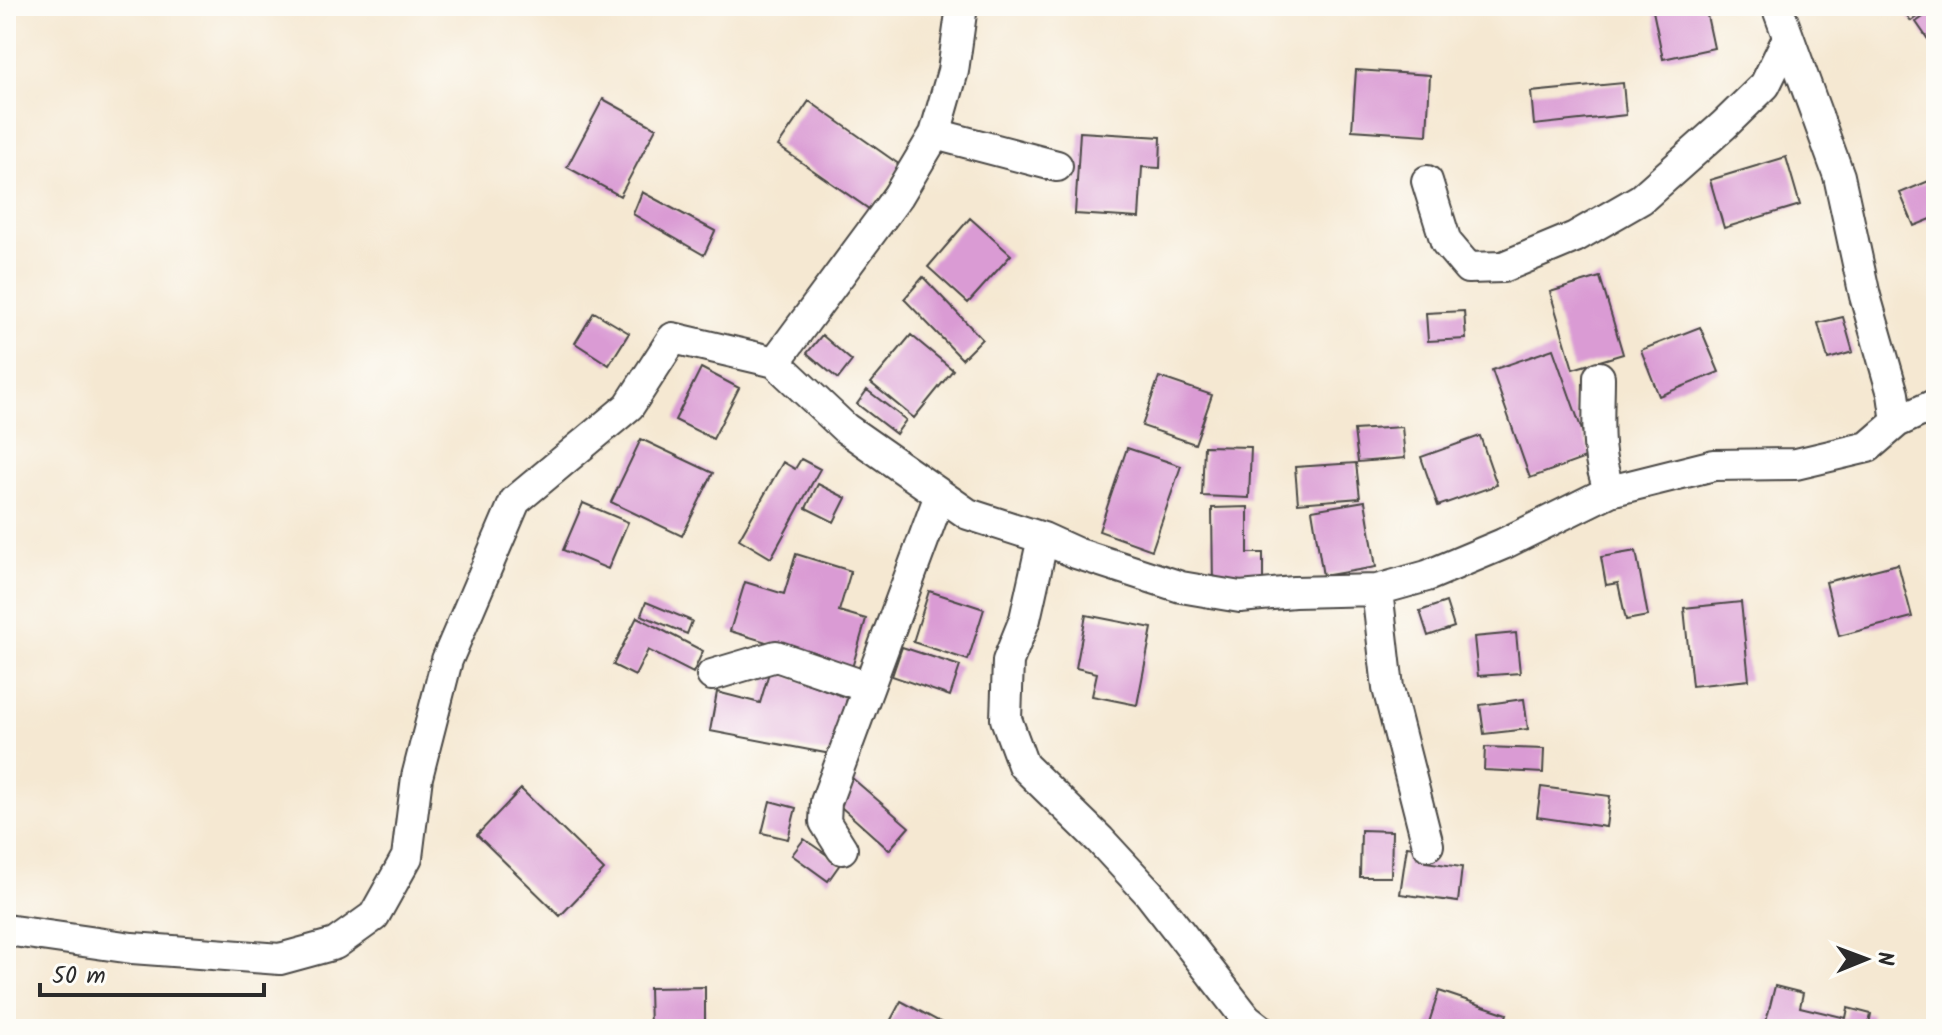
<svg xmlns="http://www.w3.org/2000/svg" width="1942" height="1035" viewBox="0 0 1942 1035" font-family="Kalam,sans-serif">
  <rect width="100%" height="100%" fill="#fdfcf7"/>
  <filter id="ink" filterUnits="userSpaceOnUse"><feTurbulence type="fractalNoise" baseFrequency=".0125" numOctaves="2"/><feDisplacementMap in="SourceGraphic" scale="16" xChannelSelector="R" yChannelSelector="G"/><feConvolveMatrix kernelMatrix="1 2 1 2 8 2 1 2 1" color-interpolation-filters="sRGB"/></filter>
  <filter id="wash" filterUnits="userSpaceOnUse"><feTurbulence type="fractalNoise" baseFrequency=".006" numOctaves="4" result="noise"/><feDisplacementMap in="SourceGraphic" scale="32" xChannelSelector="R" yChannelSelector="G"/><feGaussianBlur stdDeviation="1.8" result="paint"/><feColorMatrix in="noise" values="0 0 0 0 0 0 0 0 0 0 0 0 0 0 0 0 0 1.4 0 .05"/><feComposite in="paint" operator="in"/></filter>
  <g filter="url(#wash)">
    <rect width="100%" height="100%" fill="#f5e8d2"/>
    <g id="blocks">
      <path fill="#da9bd4" d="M1652 6H1705L1714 48 1663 59Z
        M1900 6H1931L1911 21Z
        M1936 8V51L1916 22Z
        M1356 70 1430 75 1427 135 1352 130Z
        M1623 83 1626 115 1534 125 1531 92Z
        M603 99 656 128 620 196 567 167Z
        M809 101 900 165 869 209 778 146Z
        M1080 132 1161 137 1160 168 1142 167 1139 218 1075 214Z
        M1786 157 1800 205 1724 228 1710 180Z
        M1936 178V217L1914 226 1900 193Z
        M642 192 715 231 704 255 633 214Z
        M970 218 1011 255 968 303 928 267Z
        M923 277 982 339 962 359 904 299Z
        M1600 277 1623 354 1573 369 1550 292Z
        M1464 311 1466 339 1428 341 1426 313Z
        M594 312 629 333 609 365 575 343Z
        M1843 317 1853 352 1828 359 1818 323Z
        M1700 327 1719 372 1659 396 1641 350Z
        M822 335 852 361 838 379 807 353Z
        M911 335 953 370 914 418 871 383Z
        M1553 349 1591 456 1530 478 1492 370Z
        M701 368 739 388 713 439 675 420Z
        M1159 377 1212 395 1195 444 1142 426Z
        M867 390 906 420 896 434 857 404Z
        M1402 427 1405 458 1358 462 1354 430Z
        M1480 436 1497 485 1438 506 1421 457Z
        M641 439 713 473 682 536 611 502Z
        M1204 446 1251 447 1249 498 1202 496Z
        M1127 448 1181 466 1152 550 1099 531Z
        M801 459 820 469 771 558 739 539 783 462 795 469Z
        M1356 463 1360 498 1298 503 1295 467Z
        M818 484 846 498 834 522 806 508Z
        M1365 501 1376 567 1323 576 1312 510Z
        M583 503 628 522 608 569 563 550Z
        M1248 507V553H1263V587L1213 588 1212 508Z
        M1636 551 1648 616 1626 620 1618 583 1606 585 1601 557Z
        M796 554 851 571 839 611 866 619 852 668 730 631 745 582 784 594Z
        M1898 564 1912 617 1839 636 1826 582Z
        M929 591 984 609 968 660 913 642Z
        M646 602 692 621 687 634 641 615Z
        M1446 602 1454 627 1428 636 1420 611Z
        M1741 602 1749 680 1692 686 1684 608Z
        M1086 615 1152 628 1137 705 1092 696 1097 673 1076 668Z
        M637 617 703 651 693 673 648 650 635 676 613 665Z
        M1516 633 1520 673 1478 676 1474 637Z
        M902 647 960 666 950 696 892 676Z
        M770 669 847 698 836 755 710 731 717 692 760 703Z
        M1524 699 1528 729 1484 734 1480 705Z
        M1485 747 1544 749 1543 773 1484 770Z
        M851 777 909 827 889 850 832 799Z
        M1541 787 1610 796 1606 827 1537 817Z
        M521 789 604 870 560 916 477 835Z
        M770 801 796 808 788 839 762 833Z
        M1361 830 1392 831 1391 877H1360Z
        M804 839 840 864 828 881 792 855Z
        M1407 846 1427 849 1425 862 1462 867 1458 902 1400 894Z
        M1775 986 1803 993 1800 1007 1846 1018 1848 1008 1871 1014 1868 1029H1778L1765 1026Z
        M705 987V1029H650L649 988Z
        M1439 991 1507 1014 1502 1029H1427Z
        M901 1001 953 1029H886Z"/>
    </g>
  </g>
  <g filter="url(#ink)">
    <use href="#blocks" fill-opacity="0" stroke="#494744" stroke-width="2"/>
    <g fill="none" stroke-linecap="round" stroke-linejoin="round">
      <g stroke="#494744" stroke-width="34">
        <path id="minor" d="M1777 6 1839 176 1865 296 1893 394 1897 422
          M935 134 1057 166
          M1427 181 1446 242 1468 268 1503 267 1575 237 1641 199 1724 125 1765 85 1788 38
          M775 362 898 196 935 134 953 71 962 6
          M1599 377C1599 416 1594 454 1610 491
          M1043 538 1025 619 1008 661 1006 719 1023 765 1100 840 1149 893 1246 1018 1260 1029
          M1377 590 1388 688 1428 845
          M712 675 776 656 867 687
          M842 849 825 822 826 802 940 495
          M6 930 132 948 280 959 335 944 374 916 407 857 417 777 447 660 515 501 629 406 673 338 775 362 845 428 968 514 1043 538 1076 553 1181 587 1240 597 1294 592 1377 590 1427 576 1503 544 1610 491 1714 465 1796 464 1868 447 1897 422 1936 404"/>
      </g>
      <use href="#minor" stroke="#fff" stroke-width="30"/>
    </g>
  </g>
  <rect width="1942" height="1035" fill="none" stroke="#fdfcf7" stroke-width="32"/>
  <g transform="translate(1866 959) rotate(89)" stroke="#fdfcf7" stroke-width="6" paint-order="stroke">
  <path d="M0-6L14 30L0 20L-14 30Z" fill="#2b2b2b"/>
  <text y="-12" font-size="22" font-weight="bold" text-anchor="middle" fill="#2b2b2b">N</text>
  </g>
  <path d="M40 983v12h224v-12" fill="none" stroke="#2b2b2b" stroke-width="4"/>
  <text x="52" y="983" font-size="24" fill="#2b2b2b" stroke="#fdfcf7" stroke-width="6" paint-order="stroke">50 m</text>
</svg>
